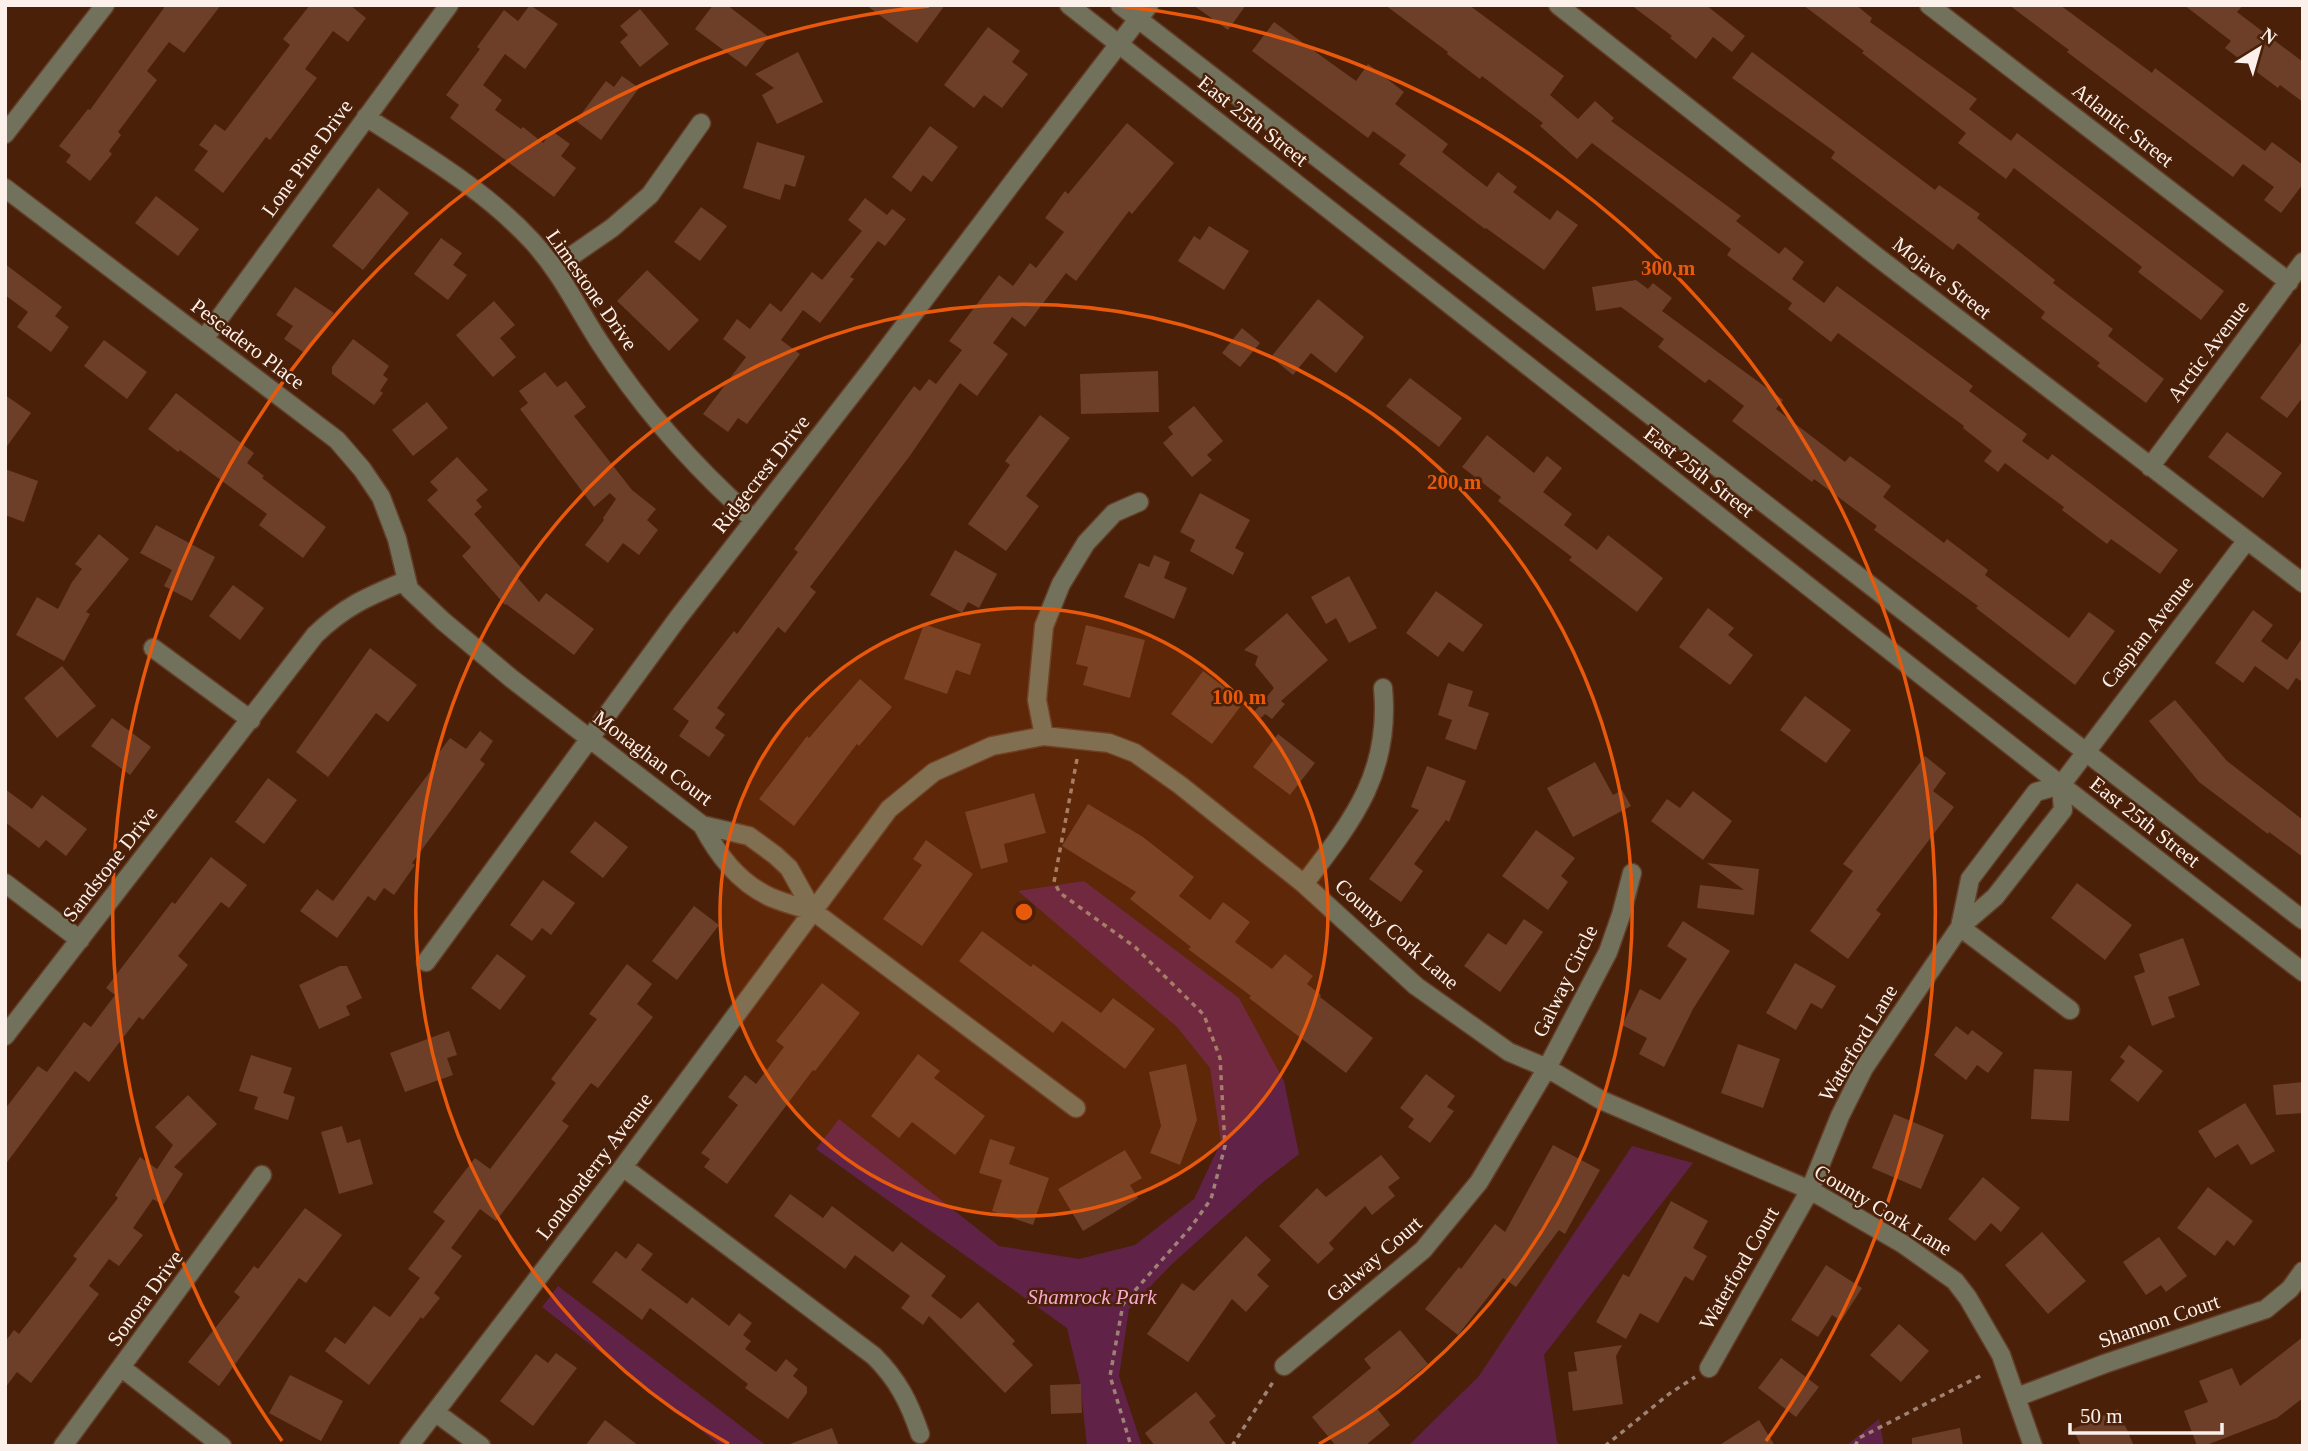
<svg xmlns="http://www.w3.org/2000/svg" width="2308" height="1451" viewBox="0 0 2308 1451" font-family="Georgia,serif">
  <rect width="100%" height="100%" fill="#4a2008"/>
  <path fill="#602347" d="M1084 881 1239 998 1284 1081 1299 1154 1262 1183 1171 1265 1129 1309 1119 1376 1142 1446H1087L1080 1382 1067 1328 816 1149 839 1119 999 1246 1079 1259 1135 1245 1194 1199 1221 1142 1210 1068 1177 1027 1018 891Z
    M1632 1146 1693 1163 1544 1355 1557 1442 1561 1446H1408L1479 1376Z
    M558 1286 767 1446H721L542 1307Z
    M1879 1419 1884 1446H1846Z"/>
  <path fill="#6d3f28" d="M166 5H221L184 53 169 42 147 71 157 80 118 132 121 135 109 151 112 154 90 181 66 162 71 155 59 146 88 109 90 110Z
    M310 5H350L366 18 348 42 333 31 305 69 317 78 270 140 266 137 223 193 194 170 208 151 199 145 215 124 225 131 290 45 283 39Z
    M530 5 558 24 525 69 505 54 483 85 502 100 495 110 521 129 523 127 543 143 552 131 570 144 561 156 576 168 554 197 450 118 459 105 446 95 480 49 477 47 504 10 518 21Z
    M713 5H727L769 37 746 67 695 29Z
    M866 5H945L917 43Z
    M1193 5H1246L1228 30Z
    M1385 5H1469L1564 76 1550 95 1578 119 1595 101 1614 118 1611 121 1741 216 1736 221 1779 254 1785 247 1804 262 1792 279 1824 303 1837 286 1973 386 1969 391 2027 434 2022 441 2048 460 2052 454 2178 550 2160 574 2111 539 2107 544 2062 510 2064 507 2005 463 1998 472 1984 461 1992 451 1963 428 1964 426 1838 333 1831 342 1788 309 1792 303 1727 255 1731 249 1670 202 1592 143 1577 159 1540 126 1543 123 1482 76 1480 79 1447 54 1448 52Z
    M1631 5H1706L1745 36 1732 52 1713 37 1696 59 1670 38 1672 36Z
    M1803 5H1856L1872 18 1870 22 1977 99 1969 109 2011 141 2017 133 2224 291 2201 320 2138 272 2142 267 2014 168 2006 179 1958 143 1966 133 1862 53 1864 51Z
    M2009 5H2060L2152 73 2155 68 2265 151 2272 142 2303 165V184L2281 213 2264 200 2274 187 2243 164 2233 177 2067 52 2069 50Z
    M2184 5H2243L2237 12 2303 62V102L2280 85 2278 88 2225 48 2231 41Z
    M640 9 669 44 640 67 620 42 628 35 620 26Z
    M1274 22 1356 81 1368 64 1404 92 1395 104 1448 144 1442 152 1487 187 1498 172 1517 187 1513 192 1550 220 1557 210 1578 225 1544 270 1486 228 1485 229 1399 164 1406 155 1373 131 1368 138 1252 51Z
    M988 27 1020 51 1012 62 1028 74 1002 108 984 95 974 108 944 85Z
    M798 52 823 102 777 124 762 95 774 88 755 74Z
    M1752 52 1935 190 1939 185 1980 214 1977 218 2055 280 2053 283 2113 329 2108 336 2164 379 2146 403 2097 366 2100 363 2041 318 2045 312 1958 243 1953 250 1831 158 1835 152 1732 78Z
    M622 76 639 88 601 140 576 121 606 81 614 87Z
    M1127 123 1174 163 1132 214 1129 211 1076 281 1066 273 1025 327 1012 317 993 343 1008 354 977 396 960 383 909 457 810 587 816 592 785 633 778 627 717 708 725 714 715 728 725 735 709 757 679 736 689 721 673 709 734 631 737 634 798 552 794 549 914 386 920 391 929 379 936 384 962 350 949 341 999 275 1013 286 1030 263 1036 268 1064 232 1045 218 1065 191 1068 194Z
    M930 126 958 147 932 182 923 175 911 192 892 177Z
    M757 142 805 156 795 187 785 184 780 200 743 188Z
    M378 188 409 213 363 270 332 246Z
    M156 196 199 229 178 256 135 223Z
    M865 198 887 215 892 209 906 219 885 246 878 241 850 277 854 279 820 323 803 310 781 340 800 354 747 424 738 418 728 432 703 414 746 357 723 339 737 319 750 329 770 303 781 312 812 272 822 280 862 231 848 220Z
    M701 207 727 226 700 261 674 242Z
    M1209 226 1249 251 1224 290 1178 261 1194 236 1200 240Z
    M441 238 462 253 453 265 467 275 448 300 414 274Z
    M5 264 62 307 55 316 69 327 51 352 17 327 28 312 5 295Z
    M647 270 699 320 669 351 617 301Z
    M1636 280 1648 289 1653 283 1672 298 1662 311 1783 400 1776 409 1845 462 1850 456 1891 486 1883 497 1944 543 1947 539 1988 570 1985 575 2069 638 2089 612 2115 631 2075 685 1976 608 1978 606 1874 530 1877 526 1814 479 1812 482 1732 421 1744 406 1709 379 1705 383 1658 347 1664 339 1621 307 1596 311 1592 287Z
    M295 287 334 313 306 354 284 339 293 326 276 315Z
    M1318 299 1364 337 1336 373 1311 353 1293 375 1271 357Z
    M494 301 515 325 500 338 516 357 493 377 456 335Z
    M1242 328 1260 343 1240 367 1222 353Z
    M353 339 389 366 383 375 388 379 380 391 383 393 374 405 332 374V367Z
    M104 340 147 372 127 399 84 366Z
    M2303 340V397L2287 418 2260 398Z
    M1158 371 1159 412 1081 414 1080 374Z
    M545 372 557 387 566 381 586 407 574 416 632 490 656 509 647 520 658 530 639 555 623 543 608 563 585 545 604 520 603 518 616 499 610 493 594 507 520 409 528 403 519 391Z
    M1410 378 1462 418 1439 447 1386 406Z
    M176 393 254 453 247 463 264 476 262 478 326 527 303 558 259 525 267 514 180 450 178 452 148 429Z
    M5 395 31 413 5 449Z
    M427 402 448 428 413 456 392 430Z
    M1194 406 1223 441 1207 455 1212 460 1192 477 1163 443 1173 434 1168 427Z
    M1040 415 1070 438 1026 496 1039 506 1006 551 968 524 1010 465 1005 461Z
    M2227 432 2282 473 2263 498 2208 457Z
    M1487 435 1534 473 1547 456 1562 468 1543 492 1572 514 1564 525 1597 550 1608 535 1663 578 1637 612 1569 560 1572 557 1498 501 1501 497 1462 467Z
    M457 457 488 490 476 500 482 507 474 514 523 570 516 576 539 602 546 593 594 629 574 655 506 604 505 605 462 556 471 547 427 500 438 490 430 482Z
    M5 469 38 481 24 522 5 515Z
    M1200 493 1250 520 1235 548 1244 553 1233 575 1190 551 1195 540 1180 532Z
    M156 525 215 557 192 601 164 586 172 570 140 553Z
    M99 534 129 559 86 612 90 614 64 661 16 635 37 597 58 609 72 582 82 569 75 564Z
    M955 550 997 574 979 608 968 602 962 613 930 595Z
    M1154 555 1170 562 1164 578 1187 588 1174 619 1124 597 1139 563 1149 567Z
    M1349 576 1377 628 1349 643 1336 618 1326 624 1311 597Z
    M233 585 264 608 240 640 209 616Z
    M1436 591 1483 625 1463 652 1449 642 1438 657 1406 633Z
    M1708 608 1734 628 1728 635 1753 655 1730 685 1679 647Z
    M2253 610 2273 625 2261 641 2287 660 2303 637V682L2296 678 2288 690 2255 666 2243 683 2215 663Z
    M1287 613 1328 660 1281 701 1285 704 1272 719 1265 714 1261 718 1254 712 1274 688 1255 665 1258 656 1244 650Z
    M924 624 981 644 970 675 956 670 947 694 904 679Z
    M1086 625 1145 640 1130 698 1083 685 1088 667 1076 664Z
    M370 648 417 685 388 722 376 713 328 777 296 752Z
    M62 666 96 706 57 738 24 698Z
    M1203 671 1244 702 1212 744 1171 714Z
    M860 679 892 707 859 746 857 744 794 826 759 799 807 736 809 738Z
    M1448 683 1473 691 1468 706 1489 713 1476 750 1445 739 1452 720 1438 715Z
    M1805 696 1851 730 1826 763 1780 730Z
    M2175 700 2227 761 2303 820V857L2269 832 2268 834 2199 782 2149 721Z
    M112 718 151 747 130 775 91 746Z
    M480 731 493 741 480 760 485 764 412 863 415 865 394 895 384 888 375 901 368 896 337 938 300 911 317 889 333 901 438 761 434 759 450 738 466 749Z
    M1278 734 1315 763 1290 795 1253 767Z
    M1925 756 1946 773 1933 791 1954 807 1876 910 1881 914 1848 959 1810 931 1853 871 1843 864Z
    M1595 762 1613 795 1622 790 1631 806 1573 837 1547 788Z
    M1427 766 1466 781 1449 822 1446 820 1414 864 1423 871 1401 902 1369 879 1419 810 1411 807Z
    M268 778 297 800 264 844 235 822Z
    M5 789 32 809 42 795 87 829 66 856 46 840 39 848 5 822Z
    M1693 791 1732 821 1703 860 1651 821 1667 799 1680 808Z
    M1034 793 1046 833 1004 844 1008 862 981 869 965 812Z
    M1088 804 1143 837 1194 877 1179 896 1210 920 1223 902 1250 922 1235 942 1272 969 1285 954 1313 976 1307 984 1321 995 1320 997 1373 1038 1346 1073 1249 998 1251 996 1188 949 1191 947 1130 899 1136 892 1062 846Z
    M595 821 628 847 603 878 570 852Z
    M1536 830 1575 858 1561 876 1568 882 1548 910 1502 876Z
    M926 840 973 874 922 946 883 919 922 865 913 859Z
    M211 857 247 885 229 908 221 902 178 956 188 965 143 1020 139 1017 89 1082 75 1071 5 1165V1109L38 1066 47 1072 84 1022 91 1027 115 995 106 988 172 902 175 904Z
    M1707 863 1759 869 1754 915 1697 908 1700 885 1744 890Z
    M543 880 575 903 551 935 542 928 532 941 510 925Z
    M2077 883 2132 925 2105 960 2051 918Z
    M694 906 719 925 677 980 652 961Z
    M1524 919 1543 932 1500 992 1464 966 1488 933 1506 945Z
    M1683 921 1730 951 1693 1009 1664 1067 1639 1054 1647 1038 1622 1025 1640 989 1660 1000 1687 959 1667 946Z
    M982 931 1031 967 1033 964 1101 1013 1113 998 1155 1029 1125 1069 1062 1021 1053 1033 959 961Z
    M2183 938 2200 985 2168 997 2175 1017 2152 1026 2134 976 2145 972 2139 954Z
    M497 954 526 976 500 1010 471 988Z
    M1795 963 1836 986 1822 1009 1811 1003 1796 1030 1766 1013Z
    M627 964 652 984 637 1004 653 1017 598 1088 591 1083 562 1121 569 1126 496 1221 480 1209 451 1248 462 1256 434 1293 440 1298 423 1319 421 1317 369 1385 325 1351 335 1337 345 1344 374 1306 390 1317 420 1278 408 1269 445 1221 433 1212 475 1158 490 1169 556 1083 551 1079 597 1019 589 1014Z
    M340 966H347L362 998 346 1006 350 1015 319 1029 299 985Z
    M822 983 860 1013 815 1071 813 1070 727 1184 704 1167 710 1159 701 1153 738 1105 728 1097 745 1075 756 1084 784 1047 776 1041Z
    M1956 1026 1968 1035 1972 1030 2003 1053 1988 1073 1977 1065 1966 1080 1934 1055Z
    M449 1031 457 1055 447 1058 453 1075 405 1092 390 1053Z
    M1738 1044 1780 1059 1763 1108 1721 1093Z
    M2129 1045 2163 1071 2138 1102 2110 1080 2125 1061 2120 1057Z
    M918 1054 940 1071 934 1078 985 1116 955 1155 912 1122 899 1138 871 1116Z
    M251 1055 292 1068 283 1093 295 1097 288 1120 254 1109 258 1097 239 1091Z
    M1186 1064 1197 1120 1180 1165 1150 1153 1161 1126 1149 1072Z
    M2034 1069 2072 1071 2069 1121 2031 1119Z
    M1426 1074 1455 1096 1447 1107 1454 1111 1430 1143 1408 1127 1414 1119 1400 1108Z
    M2303 1082V1113L2276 1115 2273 1085Z
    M188 1095 217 1124 174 1167 183 1174 163 1205 153 1199 133 1228 143 1235 119 1266 109 1259 89 1286 99 1294 31 1383 17 1372 5 1388V1342L14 1330 19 1334 77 1259 73 1256 118 1198 115 1195 140 1157 157 1169 173 1145 155 1127Z
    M2245 1103 2275 1151 2251 1165 2238 1144 2215 1158 2198 1131Z
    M1894 1114 1944 1135 1921 1189 1872 1168Z
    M342 1126 347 1143 360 1139 373 1184 339 1194 321 1132Z
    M990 1139 1015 1147 1009 1164 1049 1178 1033 1225 992 1211 1002 1180 979 1173Z
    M1553 1145 1600 1170 1565 1234 1559 1230 1516 1287 1503 1278 1458 1335 1425 1309 1459 1267 1461 1269 1495 1224 1505 1232Z
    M1125 1150 1142 1178 1130 1185 1138 1198 1083 1231 1058 1189Z
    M1381 1155 1400 1178 1388 1187 1395 1196 1372 1215 1365 1206 1329 1243 1334 1249 1318 1264 1279 1226 1317 1188 1326 1197Z
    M1983 1177 2020 1208 2001 1232 1991 1223 1975 1241 1948 1219Z
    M2208 1187 2253 1221 2234 1246 2227 1240 2215 1256 2177 1228Z
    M790 1194 823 1218 832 1206 893 1252 901 1242 946 1276 931 1296 961 1319 978 1302 1015 1341 1012 1344 1033 1365 1005 1393 929 1316 923 1325 901 1308 910 1296 855 1255 845 1269 774 1216Z
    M1671 1201 1708 1221 1693 1248 1707 1256 1693 1281 1685 1276 1658 1323 1640 1313 1626 1339 1596 1322 1623 1274 1629 1277Z
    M305 1208 342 1235 306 1283 299 1278 219 1386 188 1362 240 1297 234 1292 254 1266 258 1269Z
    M2042 1232 2086 1281 2048 1314 2005 1265Z
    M1246 1236 1271 1260 1257 1275 1269 1286 1246 1312 1232 1299 1188 1362 1147 1334 1182 1283 1194 1291Z
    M2159 1237 2187 1276 2166 1292 2161 1285 2146 1295 2123 1262Z
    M638 1243 653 1254 641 1270 687 1304 692 1297 729 1326 739 1313 752 1323 743 1335 751 1341 745 1349 776 1372 786 1359 798 1369 793 1376 807 1387V1393L788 1419 745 1388 748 1384 650 1308 642 1320 592 1282 616 1251 626 1259Z
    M1826 1265 1862 1288 1841 1321 1832 1315 1818 1337 1791 1320Z
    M1899 1324 1929 1351 1901 1382 1870 1355Z
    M1400 1330 1428 1364 1376 1407 1390 1425 1365 1446H1336L1312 1417 1371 1368 1364 1359Z
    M2303 1337V1398L2277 1418 2204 1446H2197L2184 1411 2208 1402 2199 1381 2232 1368 2240 1386Z
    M1622 1345 1616 1356 1623 1404 1573 1411 1568 1372 1577 1371 1574 1352Z
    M556 1353 577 1368 533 1426 500 1401 536 1354 548 1363Z
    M1781 1358 1819 1387 1796 1417 1758 1388Z
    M290 1375 343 1401 321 1441 269 1413Z
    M1081 1384 1082 1413 1051 1414 1050 1385Z
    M1196 1392 1216 1416 1209 1422 1227 1446H1155L1145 1433Z
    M2118 1409 2134 1446H2081L2073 1429Z
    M605 1420 639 1446H585Z
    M1759 1420 1775 1446H1718Z
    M832 1428 839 1446H790V1444Z
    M1960 1428 1963 1446H1912V1438Z"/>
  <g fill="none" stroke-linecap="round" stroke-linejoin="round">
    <g stroke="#633d28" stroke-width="21">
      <path id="minor" d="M1558 5 1876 256 2303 583
        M1929 5 2289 282
        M366 117C423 154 485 190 532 241 560 271 578 309 600 343 643 409 695 468 754 520
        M5 134 105 5
        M5 188 337 440 362 469 381 497 397 539 409 589 443 621 512 679 702 825 749 836 775 855 789 868 813 911 1076 1108
        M554 268 612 228 650 195 701 123
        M204 339 449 5
        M2150 467 2303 262
        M153 648 251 720
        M1044 736 1037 700 1044 626 1061 584 1086 543 1114 513 1139 502
        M2061 785 2063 810 1995 897 1960 927 2070 1010
        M702 825C718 855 738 882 770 897 784 903 799 907 813 911
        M5 883 80 940
        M1304 884C1353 820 1391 773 1383 688
        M426 962 678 618 870 371 1019 174 1149 5
        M5 1036 315 635C345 606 367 597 405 581
        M623 1167 874 1356C898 1380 909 1402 920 1434
        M1284 1366 1423 1250 1479 1182 1547 1068 1608 952 1621 915 1632 873
        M122 1368 222 1446
        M1709 1368 1810 1190 1840 1116 1864 1068 1960 927 1970 879 2036 792 2061 785 2247 540
        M2017 1397 2104 1364 2266 1309 2290 1289 2303 1271
        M435 1412 481 1446
        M63 1446 262 1175
        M409 1446 623 1167 889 809 934 772 992 746 1044 736 1109 743 1135 753 1180 785 1304 884 1416 986 1509 1052 1547 1068 1601 1100 1810 1190 1903 1244 1955 1281 1968 1298 2001 1355 2033 1446"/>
    </g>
    <g stroke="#633d28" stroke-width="21">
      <path id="tertiary" d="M1069 5 2061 785 2303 972
        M1120 5 2303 920"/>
    </g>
    <path stroke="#9e8273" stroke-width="3.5" stroke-dasharray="5 5" stroke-linecap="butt" d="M1077 759 1054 882 1060 893 1135 947 1204 1015 1220 1058 1225 1146 1211 1199 1191 1227 1123 1304 1110 1376 1131 1446
      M1232 1446 1273 1382
      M1605 1446 1669 1394 1695 1377
      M1855 1446 1859 1438 1984 1374"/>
    <use href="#minor" stroke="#72725c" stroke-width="18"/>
    <use href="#tertiary" stroke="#72725c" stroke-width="18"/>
  </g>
  <circle cx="1024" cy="912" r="304" fill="#e8590c" fill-opacity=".12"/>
  <g fill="none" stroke="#e8590c" stroke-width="3.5">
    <circle cx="1024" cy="912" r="304"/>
    <path d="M729 1444A608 608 0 1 1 1319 1444"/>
    <path d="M282 1441A911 911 0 0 1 929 6M1119 6A911 911 0 0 1 1766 1441"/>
  </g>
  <g text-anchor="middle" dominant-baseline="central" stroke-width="5" stroke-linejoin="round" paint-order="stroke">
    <g font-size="21" fill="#fcf0eb" stroke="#4a2008">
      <text transform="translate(1253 121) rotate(38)">East 25th Street</text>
      <text transform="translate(2123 125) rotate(38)">Atlantic Street</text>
      <text transform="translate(307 158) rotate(-54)">Lone Pine Drive</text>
      <text transform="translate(1942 278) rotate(38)">Mojave Street</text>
      <text transform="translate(592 290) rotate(55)">Limestone Drive</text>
      <text transform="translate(248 344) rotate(37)">Pescadero Place</text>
      <text transform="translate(2208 351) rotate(-53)">Arctic Avenue</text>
      <text transform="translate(1699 472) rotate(38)">East 25th Street</text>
      <text transform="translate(761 474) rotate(-52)">Ridgecrest Drive</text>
      <text transform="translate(2147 632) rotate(-52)">Caspian Avenue</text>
      <text transform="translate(653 758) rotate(37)">Monaghan Court</text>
      <text transform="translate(2145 822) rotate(38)">East 25th Street</text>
      <text transform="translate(110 864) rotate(-52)">Sandstone Drive</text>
      <text transform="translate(1397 934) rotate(41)">County Cork Lane</text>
      <text transform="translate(1565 981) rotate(-64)">Galway Circle</text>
      <text transform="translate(1858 1043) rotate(-59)">Waterford Lane</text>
      <text transform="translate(594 1166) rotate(-53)">Londonderry Avenue</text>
      <text transform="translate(1883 1210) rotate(31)">County Cork Lane</text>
      <text transform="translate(1374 1259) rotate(-41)">Galway Court</text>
      <text transform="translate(1739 1268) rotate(-60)">Waterford Court</text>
      <text transform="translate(145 1298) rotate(-54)">Sonora Drive</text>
      <text transform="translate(2159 1321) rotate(-19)">Shannon Court</text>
    </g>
    <g font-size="21" font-style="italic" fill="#faa7d2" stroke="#4a2008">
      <text x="1092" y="1297">Shamrock Park</text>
    </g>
  </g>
  <circle cx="1024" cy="912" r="10" fill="#e8590c" stroke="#4a2008" stroke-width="3.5"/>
  <g font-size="21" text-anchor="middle" font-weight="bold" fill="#e8590c" stroke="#4a2008" stroke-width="5" stroke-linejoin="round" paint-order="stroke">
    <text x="1668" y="275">300 m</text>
    <text x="1454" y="489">200 m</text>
    <text x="1239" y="704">100 m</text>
  </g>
  <rect width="2308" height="1451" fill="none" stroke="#fcf0eb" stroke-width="14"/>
  <g transform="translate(2259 49) rotate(37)" stroke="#4a2008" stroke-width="5" paint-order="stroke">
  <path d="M0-5L12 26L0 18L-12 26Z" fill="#fcf0eb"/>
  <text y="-10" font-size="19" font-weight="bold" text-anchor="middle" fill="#fcf0eb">N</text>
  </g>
  <path d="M2070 1423v10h152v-10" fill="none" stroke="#fcf0eb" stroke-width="3.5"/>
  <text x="2080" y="1423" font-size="21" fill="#fcf0eb" stroke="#4a2008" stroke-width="5" paint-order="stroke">50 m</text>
</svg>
